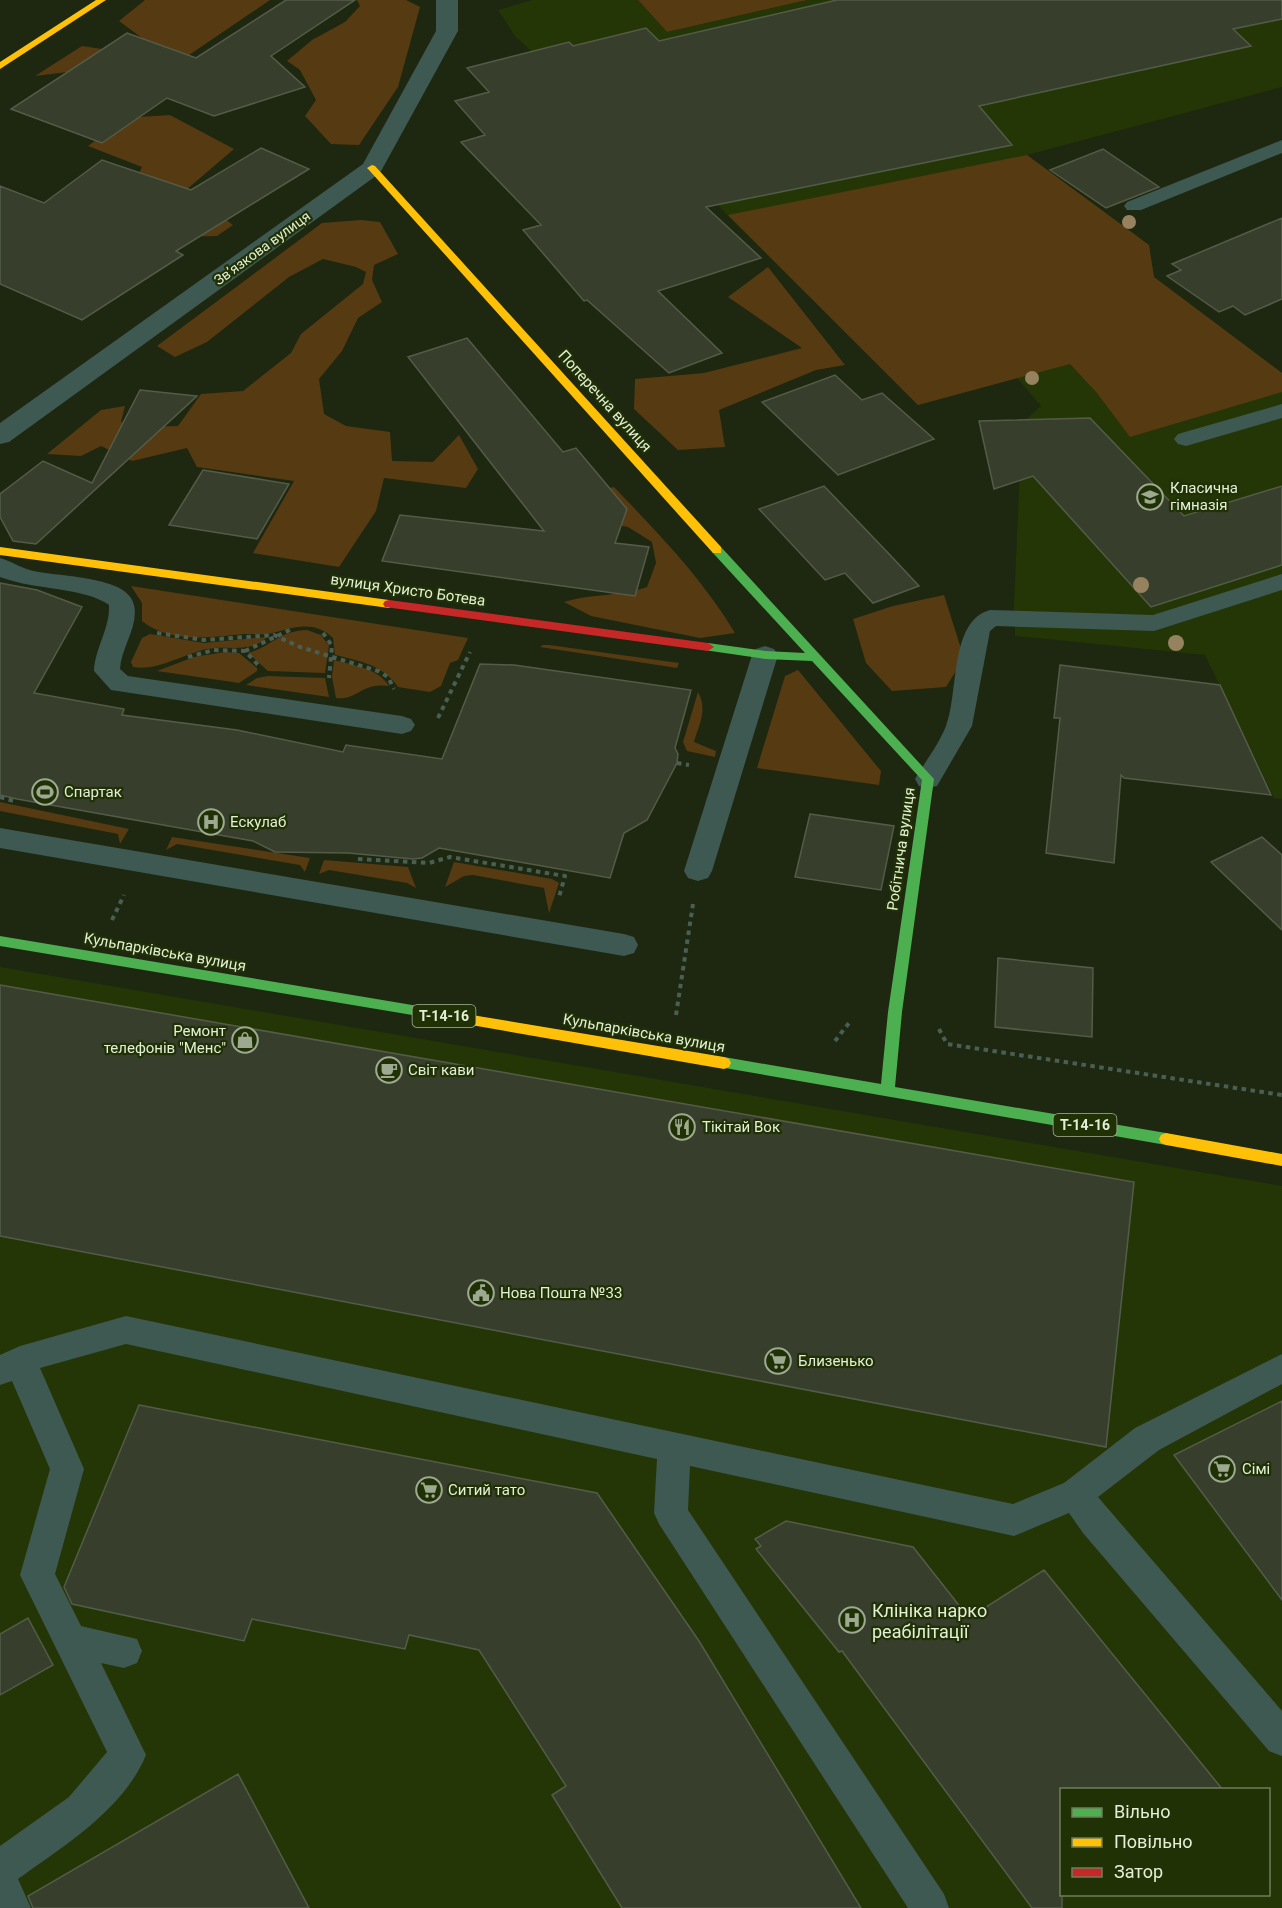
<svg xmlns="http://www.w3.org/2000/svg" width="1282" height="1908" viewBox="0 0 1282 1908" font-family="Roboto,sans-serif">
  <rect width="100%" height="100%" fill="#1e2710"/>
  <path fill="#243605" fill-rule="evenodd" d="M532 0H638L667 32 807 0H1282V87L1027 155 1149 245 1154 277 1282 373V799L1274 798 1205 655 1015 636 1014 604 1022 423 1041 406 1017 378 918 405 728 216 666 144 620 136 515 36 498 10Z
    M0 967 1282 1186V1908H0ZM1062 1790H1268V1894H1062Z"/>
  <path fill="#563a12" d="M145 0H270L142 87 76 71 35 76 82 46 115 51 142 38 119 21Z
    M357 0H406L420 7 398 87 359 145 331 144 305 116 316 100 300 70 287 61 312 40 345 22 360 6Z
    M638 0H807L667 32Z
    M170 115 234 149 186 190 233 225 217 236 170 237 133 186 142 167 88 146 125 118Z
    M1027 155 1149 245 1154 277 1282 373V392L1130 437 1097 393 1070 364 918 405 728 215Z
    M361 220 380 222 398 254 374 265 372 280 382 302 358 318 342 351 319 379 324 414 346 426 390 432 392 461 433 462 459 435 478 469 466 488 384 478 376 511 339 567 253 553 294 481 197 467 187 448 132 461 101 446 81 456 47 454 101 410 125 406 121 422 143 427 178 426 201 394 243 391 291 353 301 334 363 284 366 272 356 267 323 259 289 277 207 342 175 357 157 346 322 223Z
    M768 267 845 365 816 370 719 410 725 447 678 450 634 409 635 379 704 373 802 348 728 297Z
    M614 487C658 533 702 578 735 633L700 638 591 616 564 602C592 593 619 597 647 587L656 563 652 542 628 527 586 520 582 493Z
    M131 586 468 638 458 660 450 663 441 686 430 692 398 687C383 665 360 661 335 655L333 638C314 620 295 627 273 633 264 635 254 634 245 634 211 637 170 644 142 621V603Z
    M944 595 964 658 946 687 892 691 866 663 853 619 893 606Z
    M307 630 321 635 329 646 325 673 268 671 248 653C273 646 278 631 307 630Z
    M150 634 204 643 267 637C252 652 234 647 214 648 186 651 160 672 133 667L131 662 142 638Z
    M543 645H549L679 663 677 668 540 647Z
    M225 652 239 653 257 668V671L239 683 157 671 194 657Z
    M334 660C353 665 378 668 389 686 361 682 357 701 336 698L332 677Z
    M798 670 881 771 879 785 757 768 785 676Z
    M268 676 325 678 329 697 246 685 257 678Z
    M698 692C708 710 699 724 694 742L716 751 715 757 687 751 683 742Z
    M0 802 129 829 120 844 118 834 0 811Z
    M172 837 310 858 305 872 300 865 177 844 166 850Z
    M324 860 408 867 416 888 407 883 329 870 319 874Z
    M454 862 552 879 559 883 549 913 544 888 473 875 464 876 445 887Z"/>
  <path fill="#373e2c" stroke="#545c49" stroke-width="1.5" d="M286 0H355L271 56 305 87 214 116 167 98 102 143 11 109 127 33 196 58Z
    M837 0H1282V19L1233 29 1251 46 979 106 1012 145 706 207 761 258 658 291 722 353 669 373 587 300 584 301 523 230 541 225 461 142 485 135 455 101 489 92 467 68 569 42 573 46 646 28 659 41Z
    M261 148 309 169 176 251 183 255 82 320 0 284V186L44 203 102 160 191 190Z
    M1103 149 1159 187 1106 208 1050 170Z
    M1282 218V299L1245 315 1233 306 1219 312 1167 276 1181 270 1172 264Z
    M467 338 563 452 576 448 627 509 615 543 649 547 635 596 382 561 400 515 544 531 408 357Z
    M835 375 862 400 882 393 934 439 838 475 762 402Z
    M140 390 197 396 36 544 13 541 0 517V494L43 461 92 483Z
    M1090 418 1184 516 1282 486V565L1151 607 1033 476 994 489 979 421Z
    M203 470 289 484 257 539 169 525Z
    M824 486 891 556 919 586 873 603 845 573 825 580 759 509Z
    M0 583 37 590 82 607 34 693 124 709 122 715 237 730 343 752 346 745 442 759 480 664 514 665 691 690 675 748 678 754 677 763 647 820 624 833 610 878 439 848 422 858 413 859 348 853 275 852 253 841 17 799 0 795Z
    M1060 665 1220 685 1271 795 1124 778 1121 775 1114 863 1046 853 1060 718H1054Z
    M810 814 894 826 881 890 795 877Z
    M1262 837 1282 855V930L1211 862Z
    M998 958 1093 968 1092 1037 995 1027Z
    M0 985 1134 1182 1106 1447 0 1236Z
    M1282 1401V1600L1174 1455Z
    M139 1405 597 1493 699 1641 861 1908H622L552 1795 566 1786 479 1650 409 1635 405 1649 252 1619 244 1641 72 1604 64 1587Z
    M786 1521 913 1547 969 1618 1044 1570 1223 1790H1062V1908H1032L842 1651 839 1652 756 1549 761 1546 755 1539Z
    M28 1618 53 1665 0 1695V1634Z
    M238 1774 309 1908H33L28 1896Z"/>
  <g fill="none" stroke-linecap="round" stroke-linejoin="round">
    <path stroke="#4a5f54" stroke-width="4" stroke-dasharray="4.5 4.5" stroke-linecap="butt" d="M157 633 204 640 274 635 300 647 378 671 388 677 394 689
      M323 633 332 646 329 678
      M245 651 292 629
      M188 657 214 650 245 651 260 667
      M438 718 470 652
      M677 763 689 765
      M0 797 14 801
      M358 859 429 863 450 857 565 876 559 897
      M112 920 124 895
      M676 1015 693 904
      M939 1029 947 1044 1282 1095
      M835 1041 849 1023"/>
    <path fill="#3d5952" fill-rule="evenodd" d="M1282 140V153L1141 210H1127L1124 206 1127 202Z
      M1282 404V418L1186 446 1178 444 1174 439 1178 434Z
      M0 558C11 561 19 567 30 570 53 577 124 575 133 602 141 623 121 647 120 669L128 676 402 716 411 719 415 725 411 731 402 734 111 690 94 671C95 648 110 629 109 605 84 587 35 590 3 578L0 577Z
      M1282 574V590L1154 631 996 626 990 631 972 726 937 786 928 788 919 786 915 779C925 762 939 744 946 726 959 693 949 621 990 610L1153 615Z
      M765 646 774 649 778 655 712 871 708 878 698 881 688 878 684 871 752 655 756 649Z
      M0 828 624 934 634 937 638 945 634 953 624 956 0 848Z
      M126 1316 1013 1504 1064 1483 1135 1428 1282 1354V1384L1159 1450 1098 1497 1282 1711V1756L1269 1751 1083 1533 1069 1513 1014 1536 690 1466 688 1510 944 1894 949 1908H908L659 1524 654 1513 657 1459 126 1344 40 1368 84 1469 55 1574 81 1626 137 1639 142 1651 137 1663 124 1668 101 1663 146 1755C124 1809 64 1846 18 1879L31 1908H0V1846L69 1797 107 1752 20 1575 50 1469 12 1381 0 1385V1355L20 1346Z"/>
    <path fill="#3d5952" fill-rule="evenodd" d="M436 0H458V31L380 173 9 442 0 444V423L363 164 436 31Z"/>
    <path fill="#4caf50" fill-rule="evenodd" d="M717 546 721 547 934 779 902 1012 895 1087 1166 1133 1171 1135 1173 1139 1171 1143 1166 1145 719 1067 717 1063 719 1059 724 1057 881 1084 888 1012 922 780 812 661 765 659 704 650 702 647 704 644 708 643 765 651 805 653 713 553 711 550Z
      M0 936 454 1012 459 1013 461 1017 459 1021 454 1022 0 946Z"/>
    <path fill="#ffc107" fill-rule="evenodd" d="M96 0H106L0 69V62Z
      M372 165 375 166 721 547V553H713L369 170 367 168Z
      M0 547 389 600 395 604 389 608 0 555Z
      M454 1012 724 1057 729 1059 731 1063 729 1067 724 1069 454 1022 449 1021 447 1017 449 1013Z
      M1166 1133 1282 1154V1166L1166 1145 1161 1143 1159 1139 1161 1135Z"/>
    <path fill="#c62828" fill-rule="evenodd" d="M389 600 708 643 714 647 708 651 385 607 383 604 385 601Z"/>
  </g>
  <g fill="#96825e">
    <circle cx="1129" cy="222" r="7"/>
    <circle cx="1032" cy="378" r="7"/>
    <circle cx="1141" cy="585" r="8"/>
    <circle cx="1176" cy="643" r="8"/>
  </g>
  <defs>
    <g id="school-ring" transform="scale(1.35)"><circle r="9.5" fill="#213106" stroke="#9ea991" stroke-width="1.5"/><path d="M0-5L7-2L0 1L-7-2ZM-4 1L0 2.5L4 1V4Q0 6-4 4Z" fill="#9ea991"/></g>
    <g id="stadium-ring" transform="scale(1.35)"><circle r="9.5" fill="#213106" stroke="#9ea991" stroke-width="1.5"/><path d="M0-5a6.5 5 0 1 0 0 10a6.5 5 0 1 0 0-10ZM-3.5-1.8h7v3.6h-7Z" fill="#9ea991"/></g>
    <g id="hospital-ring" transform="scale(1.35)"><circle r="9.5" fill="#213106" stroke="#9ea991" stroke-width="1.5"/><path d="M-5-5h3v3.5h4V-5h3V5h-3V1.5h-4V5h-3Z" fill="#9ea991"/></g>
    <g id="shop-ring" transform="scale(1.35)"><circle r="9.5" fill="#213106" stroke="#9ea991" stroke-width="1.5"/><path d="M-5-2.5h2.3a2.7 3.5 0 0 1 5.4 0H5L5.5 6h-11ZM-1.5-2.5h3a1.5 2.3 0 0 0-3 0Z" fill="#9ea991"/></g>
    <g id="cafe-ring" transform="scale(1.35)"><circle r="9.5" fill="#213106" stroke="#9ea991" stroke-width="1.5"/><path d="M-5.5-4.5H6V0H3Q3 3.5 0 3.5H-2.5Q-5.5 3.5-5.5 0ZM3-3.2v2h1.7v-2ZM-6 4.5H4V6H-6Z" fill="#9ea991"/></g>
    <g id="restaurant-ring" transform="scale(1.35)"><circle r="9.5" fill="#213106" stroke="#9ea991" stroke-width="1.5"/><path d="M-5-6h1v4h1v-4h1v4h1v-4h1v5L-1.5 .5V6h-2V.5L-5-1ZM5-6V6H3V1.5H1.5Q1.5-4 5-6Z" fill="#9ea991"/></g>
    <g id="civic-ring" transform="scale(1.35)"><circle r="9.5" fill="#213106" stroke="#9ea991" stroke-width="1.5"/><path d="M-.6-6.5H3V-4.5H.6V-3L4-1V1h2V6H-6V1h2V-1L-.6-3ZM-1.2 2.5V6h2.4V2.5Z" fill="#9ea991"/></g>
    <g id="supermarket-ring" transform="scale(1.35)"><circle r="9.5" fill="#213106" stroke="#9ea991" stroke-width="1.5"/><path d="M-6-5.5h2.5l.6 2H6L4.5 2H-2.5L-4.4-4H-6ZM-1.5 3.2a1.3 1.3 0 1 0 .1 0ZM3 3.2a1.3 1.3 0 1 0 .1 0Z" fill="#9ea991"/></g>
  </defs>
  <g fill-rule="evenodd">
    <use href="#school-ring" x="1150" y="497"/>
    <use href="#stadium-ring" x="45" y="792"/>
    <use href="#hospital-ring" x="211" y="822"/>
    <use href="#shop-ring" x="245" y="1040"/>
    <use href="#cafe-ring" x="389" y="1070"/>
    <use href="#restaurant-ring" x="682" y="1127"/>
    <use href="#civic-ring" x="481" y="1293"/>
    <use href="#supermarket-ring" x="778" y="1361"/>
    <use href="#supermarket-ring" x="1222" y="1469"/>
    <use href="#supermarket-ring" x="429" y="1490"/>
    <use href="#hospital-ring" x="852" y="1620"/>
  </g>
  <g text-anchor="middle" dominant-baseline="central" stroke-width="4.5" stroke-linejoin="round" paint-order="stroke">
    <g font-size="14" fill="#e3efd6" stroke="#213106">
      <text transform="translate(262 248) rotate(-36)">Звʼязкова вулиця</text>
    </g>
    <g fill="#213106" stroke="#a9b698" stroke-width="1.5">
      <rect x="412.5" y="1005" width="63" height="22" rx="4.5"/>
      <rect x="1053.5" y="1114" width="63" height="22" rx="4.5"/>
    </g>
    <g font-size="14" font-weight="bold" fill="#e3efd6">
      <text x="444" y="1016">Т-14-16</text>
      <text x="1085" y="1125">Т-14-16</text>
    </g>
    <g font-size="15" fill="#e3efd6" stroke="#213106">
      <text transform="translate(605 401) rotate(48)">Поперечна вулиця</text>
      <text transform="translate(408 590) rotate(8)">вулиця Христо Ботева</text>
      <text transform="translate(901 849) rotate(-82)">Робітнича вулиця</text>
      <text transform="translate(165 952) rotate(10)">Кульпарківська вулиця</text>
      <text transform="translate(644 1033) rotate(10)">Кульпарківська вулиця</text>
    </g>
    <g font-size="15" fill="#e3efd6" stroke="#213106" text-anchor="start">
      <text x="1170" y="488">Класична<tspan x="1170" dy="17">гімназія</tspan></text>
      <text x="64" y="792">Спартак</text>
      <text x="230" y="822">Ескулаб</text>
      <text x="226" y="1031" text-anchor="end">Ремонт<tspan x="226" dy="17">телефонів "Менс"</tspan></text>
      <text x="408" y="1070">Світ кави</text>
      <text x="702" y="1127">Тікітай Вок</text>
      <text x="500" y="1293">Нова Пошта №33</text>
      <text x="798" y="1361">Близенько</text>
      <text x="1242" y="1469">Сімі</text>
      <text x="448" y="1490">Ситий тато</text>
    </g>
    <g font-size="18" fill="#e3efd6" stroke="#213106" text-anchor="start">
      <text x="872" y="1610">Клініка нарко<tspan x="872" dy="21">реабілітації</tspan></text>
    </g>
  </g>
  <rect x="1060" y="1788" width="210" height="108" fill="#213106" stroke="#6f7d59" stroke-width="1.5"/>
  <rect x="1072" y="1808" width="30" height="9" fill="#4caf50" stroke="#6f7d59" stroke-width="1.5"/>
  <text x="1114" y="1818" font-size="18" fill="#e3efd6">Вільно</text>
  <rect x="1072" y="1838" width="30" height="9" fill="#ffc107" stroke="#6f7d59" stroke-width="1.5"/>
  <text x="1114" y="1848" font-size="18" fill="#e3efd6">Повільно</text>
  <rect x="1072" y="1868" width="30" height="9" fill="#c62828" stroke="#6f7d59" stroke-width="1.5"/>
  <text x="1114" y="1878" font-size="18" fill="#e3efd6">Затор</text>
</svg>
